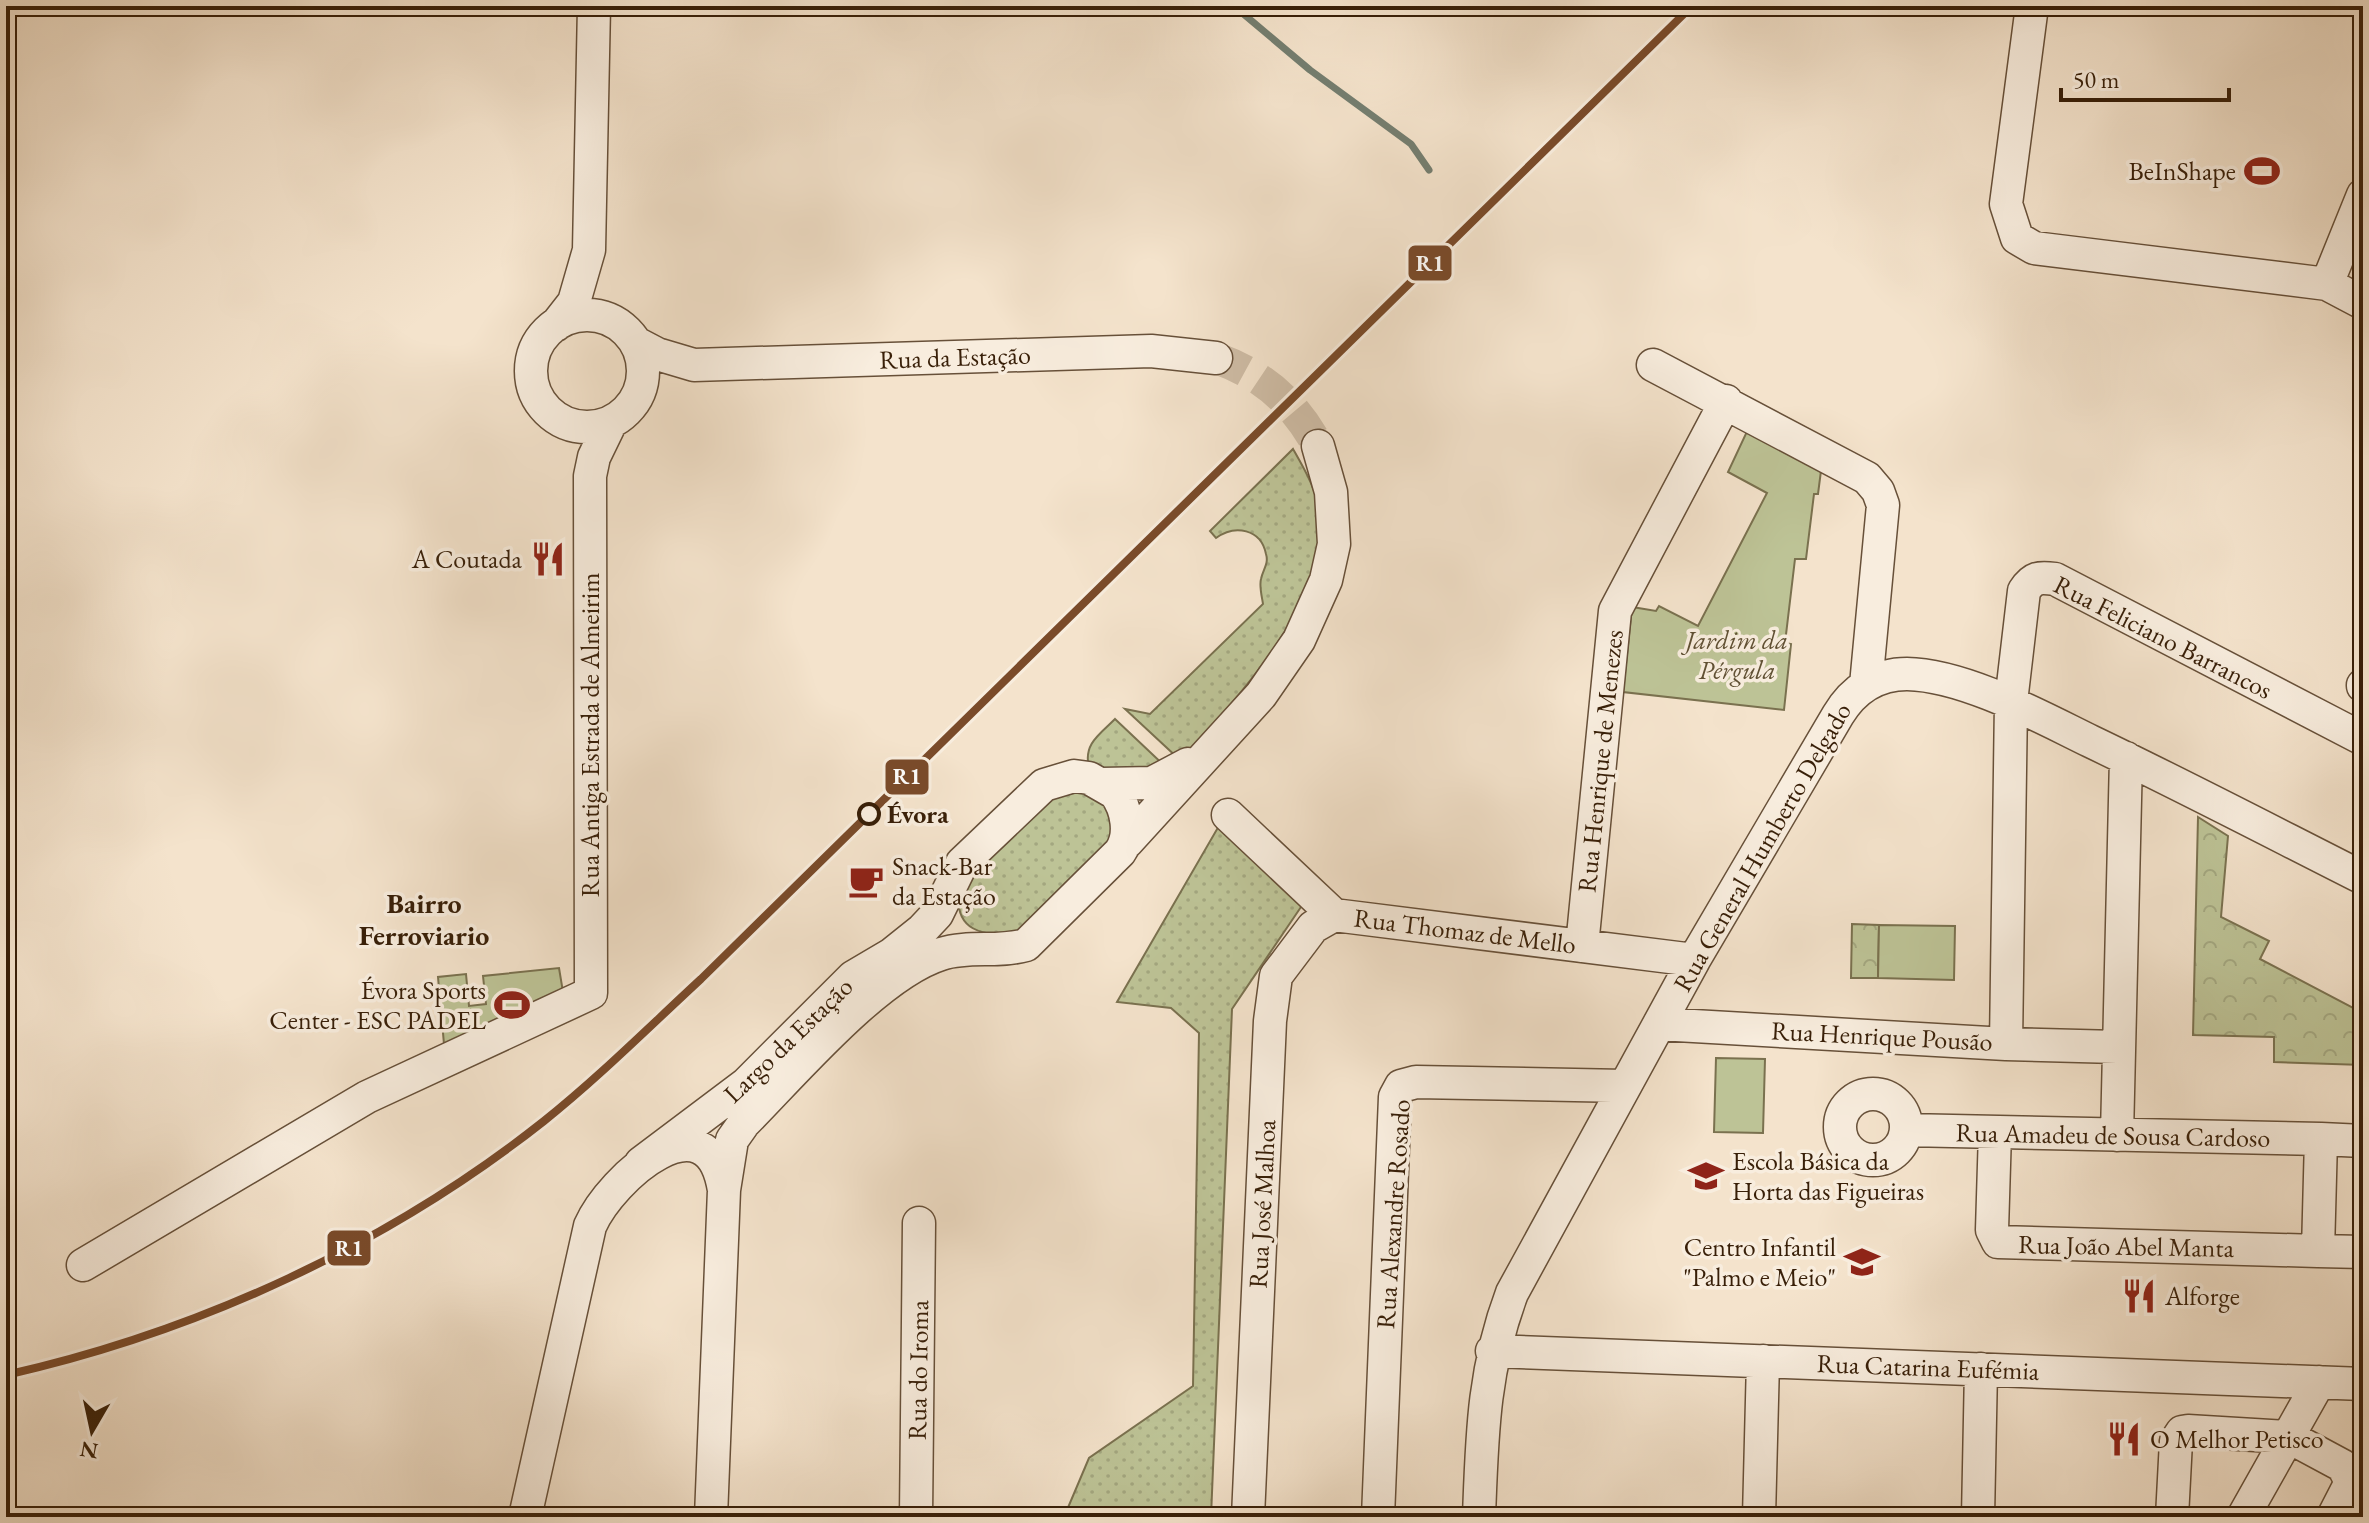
<svg xmlns="http://www.w3.org/2000/svg" width="2369" height="1523" viewBox="0 0 2369 1523" font-family="'EB Garamond',serif">
  <defs>
    <pattern id="grass-dots" width="8" height="8" patternUnits="userSpaceOnUse" patternTransform="scale(2)"><rect width="8" height="8" fill="#bdc396"/><path d="M2 2h.1M6 6h.1" fill="none" stroke="#a3a780" stroke-width="1.8" stroke-linecap="round"/></pattern>
    <pattern id="forest-crowns" width="20" height="18" patternUnits="userSpaceOnUse" patternTransform="scale(2)"><rect width="20" height="18" fill="#bdc396"/><path d="M2 6a3 3 0 1 1 6 0M12 15a3 3 0 1 1 6 0" fill="none" stroke="#a3a780"/></pattern>
  </defs>
  <rect width="100%" height="100%" fill="#f4e3cc"/>
  <filter id="stains"><feTurbulence type="fractalNoise" baseFrequency=".0025" numOctaves="4"/><feColorMatrix values="0 0 0 0 .2 0 0 0 0 .09 0 0 0 0 .02 0 0 0 .5 -.17"/></filter>
  <radialGradient id="worn" r=".72"><stop offset=".6" stop-color="#630" stop-opacity="0"/><stop offset="1" stop-color="#630" stop-opacity=".3"/></radialGradient>
  <path fill="url(#grass-dots)" stroke="#7a714f" stroke-width="2" d="M1293 449C1305 470 1318 492 1320 517 1327 605 1235 701 1180 760L1125 709 1150 714 1263 604C1262 597 1259 586 1261 579 1263 569 1269 564 1266 554 1261 529 1235 524 1216 538L1210 531Z
    M1115 719 1169 770 1150 777 1089 767C1083 744 1100 734 1115 719Z
    M1046 791H1100L1121 827 1024 936C983 935 950 934 960 883Z
    M1220 824 1303 904 1232 1009 1211 1517H1064L1089 1458 1193 1386 1199 1033 1171 1008 1117 1002Z"/>
  <path fill="url(#forest-crowns)" stroke="#7a714f" stroke-width="2" d="M2198 817 2228 836 2221 917 2269 941 2260 959 2363 1013V1065L2274 1062V1037L2193 1035Z
    M1852 924 1879 925 1878 978H1851Z"/>
  <path fill="#bdc396" stroke="#7a714f" stroke-width="2" d="M1750 425 1822 463 1818 494H1814L1806 559H1795L1785 643 1791 644 1784 710 1623 692 1632 607 1656 611 1659 606 1698 626 1767 493 1728 472Z
    M1879 925 1955 926 1954 980 1878 978Z
    M559 968 564 998 444 1044 438 977 466 974 469 1006 486 1004 483 976Z
    M1716 1058 1765 1059 1763 1133 1714 1132Z"/>
  <g fill="none" stroke-linecap="round" stroke-linejoin="round">
    <path stroke="#747e70" stroke-width="7" d="M1234 6 1310 70 1411 144 1429 170"/>
    <path stroke="#cebca5" stroke-width="32" stroke-dasharray="32 16" stroke-linecap="butt" d="M1216 358C1263 375 1294 402 1318 446"/>
    <g stroke="#675039" stroke-width="35">
      <path id="minor" d="M2032 6 2006 204 2017 238 2034 248 2327 284 2363 303
        M2327 284 2363 195
        M531 371a56 56 0 1 1 112 0a56 56 0 1 1-112 0Z
        M556 325 574 302 589 250 594 6
        M636 343 657 354 694 365 1151 351 1216 358
        M1653 365 1867 478 1878 491 1883 505 1866 685
        M2363 686V685
        M1102 784 1152 783 1188 764
        M1228 815 1334 915 1694 960
        M1127 842 1261 695 1299 640 1326 580 1334 544 1331 492 1318 446
        M1582 946 1615 611 1726 401
        M1659 1024 2006 1044 2011 702 2024 591C2033 577 2039 577 2055 579L2363 739
        M2006 1044 2117 1047
        M1840 1127a33 33 0 1 1 66 0a33 33 0 1 1-66 0Z
        M1906 1130 2321 1139
        M1995 1132 1992 1230 1998 1242 2318 1251
        M2117 1135 2126 758
        M2363 1141 2321 1139 2318 1251 2363 1252
        M641 1163 746 1084 853 977 892 954 922 930 937 914 962 863 1044 785 1074 776 1089 778 1115 793C1127 809 1132 835 1120 852L1026 945C998 953 969 945 941 954 877 974 792 1075 744 1123L732 1140 724 1190
        M83 1265 367 1097 591 993 590 476 594 457 611 422
        M1492 1351 2363 1384
        M525 1517 590 1226C611 1178 708 1092 724 1190L711 1517
        M916 1517 919 1223
        M1248 1517 1270 1021 1276 976 1313 927 1334 915
        M1378 1517 1395 1097 1401 1086 1416 1082 1625 1086
        M1479 1517C1482 1436 1483 1370 1512 1293L1694 960 1838 715C1853 690 1876 674 1907 674 1964 675 2039 716 2090 741 2182 785 2272 832 2363 878
        M1759 1517 1763 1361
        M1978 1517 1981 1369
        M2172 1517 2176 1441 2182 1432 2188 1431 2289 1437 2343 1466 2351 1482 2333 1517
        M2243 1517 2319 1382"/>
    </g>
    <use href="#minor" stroke="#f8edde" stroke-width="32"/>
    <g stroke="#f8edde" stroke-width="14">
      <path id="rail-1" d="M6 1375C200 1331 387 1245 544 1121 599 1077 649 1027 701 979L1692 6"/>
    </g>
    <use href="#rail-1" stroke="#7a4b2a" stroke-width="8"/>
  </g>
  <defs>
    <g id="stadium-bare" transform="scale(2.76)"><path d="M0-5a6.5 5 0 1 0 0 10a6.5 5 0 1 0 0-10ZM-3.5-1.8h7v3.6h-7Z" fill="#8f2418" stroke="#f8edde" stroke-width="2.5" paint-order="stroke"/></g>
    <g id="restaurant-bare" transform="scale(2.76)"><path d="M-5-6h1v4h1v-4h1v4h1v-4h1v5L-1.5 .5V6h-2V.5L-5-1ZM5-6V6H3V1.5H1.5Q1.5-4 5-6Z" fill="#8f2418" stroke="#f8edde" stroke-width="2.5" paint-order="stroke"/></g>
    <g id="cafe-bare" transform="scale(2.76)"><path d="M-5.5-4.5H6V0H3Q3 3.5 0 3.5H-2.5Q-5.5 3.5-5.5 0ZM3-3.2v2h1.7v-2ZM-6 4.5H4V6H-6Z" fill="#8f2418" stroke="#f8edde" stroke-width="2.5" paint-order="stroke"/></g>
    <g id="school-bare" transform="scale(2.76)"><path d="M0-5L7-2L0 1L-7-2ZM-4 1L0 2.5L4 1V4Q0 6-4 4Z" fill="#8f2418" stroke="#f8edde" stroke-width="2.5" paint-order="stroke"/></g>
  </defs>
  <g fill-rule="evenodd">
    <use href="#stadium-bare" x="2262" y="171"/>
    <use href="#restaurant-bare" x="548" y="559"/>
    <use href="#cafe-bare" x="866" y="881"/>
    <use href="#stadium-bare" x="512" y="1005"/>
    <use href="#school-bare" x="1706" y="1176"/>
    <use href="#school-bare" x="1862" y="1262"/>
    <use href="#restaurant-bare" x="2139" y="1296"/>
    <use href="#restaurant-bare" x="2124" y="1439"/>
  </g>
  <circle fill="#f8edde" stroke="#381f08" stroke-width="4" cx="869" cy="814" r="10"/>
  <g text-anchor="middle" dominant-baseline="central" stroke-width="7" stroke-linejoin="round" paint-order="stroke">
    <g font-size="26" fill="#381f08" stroke="#f8edde" text-anchor="end">
      <text x="2236" y="171">BeInShape</text>
      <text x="522" y="559">A Coutada</text>
      <text x="892" y="866" text-anchor="start">Snack-Bar<tspan x="892" dy="30">da Estação</tspan></text>
      <text x="486" y="990">Évora Sports<tspan x="486" dy="30">Center - ESC PADEL</tspan></text>
      <text x="1732" y="1161" text-anchor="start">Escola Básica da<tspan x="1732" dy="30">Horta das Figueiras</tspan></text>
      <text x="1836" y="1247">Centro Infantil<tspan x="1836" dy="30">"Palmo e Meio"</tspan></text>
      <text x="2165" y="1296" text-anchor="start">Alforge</text>
      <text x="2150" y="1439" text-anchor="start">O Melhor Petisco</text>
    </g>
    <g font-size="26" fill="#381f08" stroke="#f8edde">
      <text transform="translate(955 357) rotate(-2)">Rua da Estação</text>
      <text transform="translate(2163 637) rotate(27)">Rua Feliciano Barrancos</text>
      <text transform="translate(590 735) rotate(-90)">Rua Antiga Estrada de Almeirim</text>
      <text transform="translate(1600 761) rotate(-84)">Rua Henrique de Menezes</text>
      <text transform="translate(1762 847) rotate(-60)">Rua General Humberto Delgado</text>
      <text transform="translate(1465 931) rotate(7)">Rua Thomaz de Mello</text>
      <text transform="translate(1882 1036) rotate(3)">Rua Henrique Pousão</text>
      <text transform="translate(788 1040) rotate(-44)">Largo da Estação</text>
      <text transform="translate(2113 1135) rotate(1)">Rua Amadeu de Sousa Cardoso</text>
      <text transform="translate(1262 1204) rotate(-87)">Rua José Malhoa</text>
      <text transform="translate(1393 1214) rotate(-86)">Rua Alexandre Rosado</text>
      <text transform="translate(2126 1246) rotate(1)">Rua João Abel Manta</text>
      <text transform="translate(1928 1367) rotate(2)">Rua Catarina Eufémia</text>
      <text transform="translate(918 1370) rotate(-89)">Rua do Iroma</text>
    </g>
    <g font-size="26" font-style="italic" fill="#605033" stroke="#f8edde">
      <text x="1737" y="640">Jardim da<tspan x="1737" dy="30">Pérgula</tspan></text>
    </g>
    <g font-size="26" font-weight="bold" fill="#381f08" stroke="#f8edde" text-anchor="start">
      <text x="887" y="814">Évora</text>
    </g>
    <g font-size="28" font-weight="bold" fill="#381f08" stroke="#f8edde">
      <text x="424" y="903">Bairro<tspan x="424" dy="32">Ferroviario</tspan></text>
    </g>
  </g>
  <g stroke="#f8edde" stroke-width="3">
    <rect x="1407" y="244" width="46" height="38" rx="8" fill="#7a4b2a"/>
    <rect x="884" y="758" width="46" height="38" rx="8" fill="#7a4b2a"/>
    <rect x="326" y="1229" width="46" height="38" rx="8" fill="#7a4b2a"/>
  </g>
  <g font-size="22" text-anchor="middle" font-weight="bold" fill="#fff">
    <text x="1430" y="271">R1</text>
    <text x="907" y="784">R1</text>
    <text x="349" y="1256">R1</text>
  </g>
  <rect width="2369" height="1523" fill="none" stroke="#f4e3cc" stroke-width="32"/>
  <rect x="8" y="8" width="2353" height="1507" fill="none" stroke="#381f08" stroke-width="4"/>
  <rect x="16" y="16" width="2337" height="1491" fill="none" stroke="#381f08" stroke-width="2"/>
  <g transform="translate(92 1431) rotate(189)" stroke="#f8edde" stroke-width="6" paint-order="stroke">
  <path d="M0-6L14 30L0 20L-14 30Z" fill="#381f08"/>
  <text y="-12" font-size="22" font-weight="bold" text-anchor="middle" fill="#381f08">N</text>
  </g>
  <path d="M2061 88v12h168v-12" fill="none" stroke="#381f08" stroke-width="4"/>
  <text x="2073" y="88" font-size="24" fill="#381f08" stroke="#f8edde" stroke-width="6" paint-order="stroke">50 m</text>
  <rect width="100%" height="100%" filter="url(#stains)"/>
  <rect width="100%" height="100%" fill="url(#worn)"/>
</svg>
